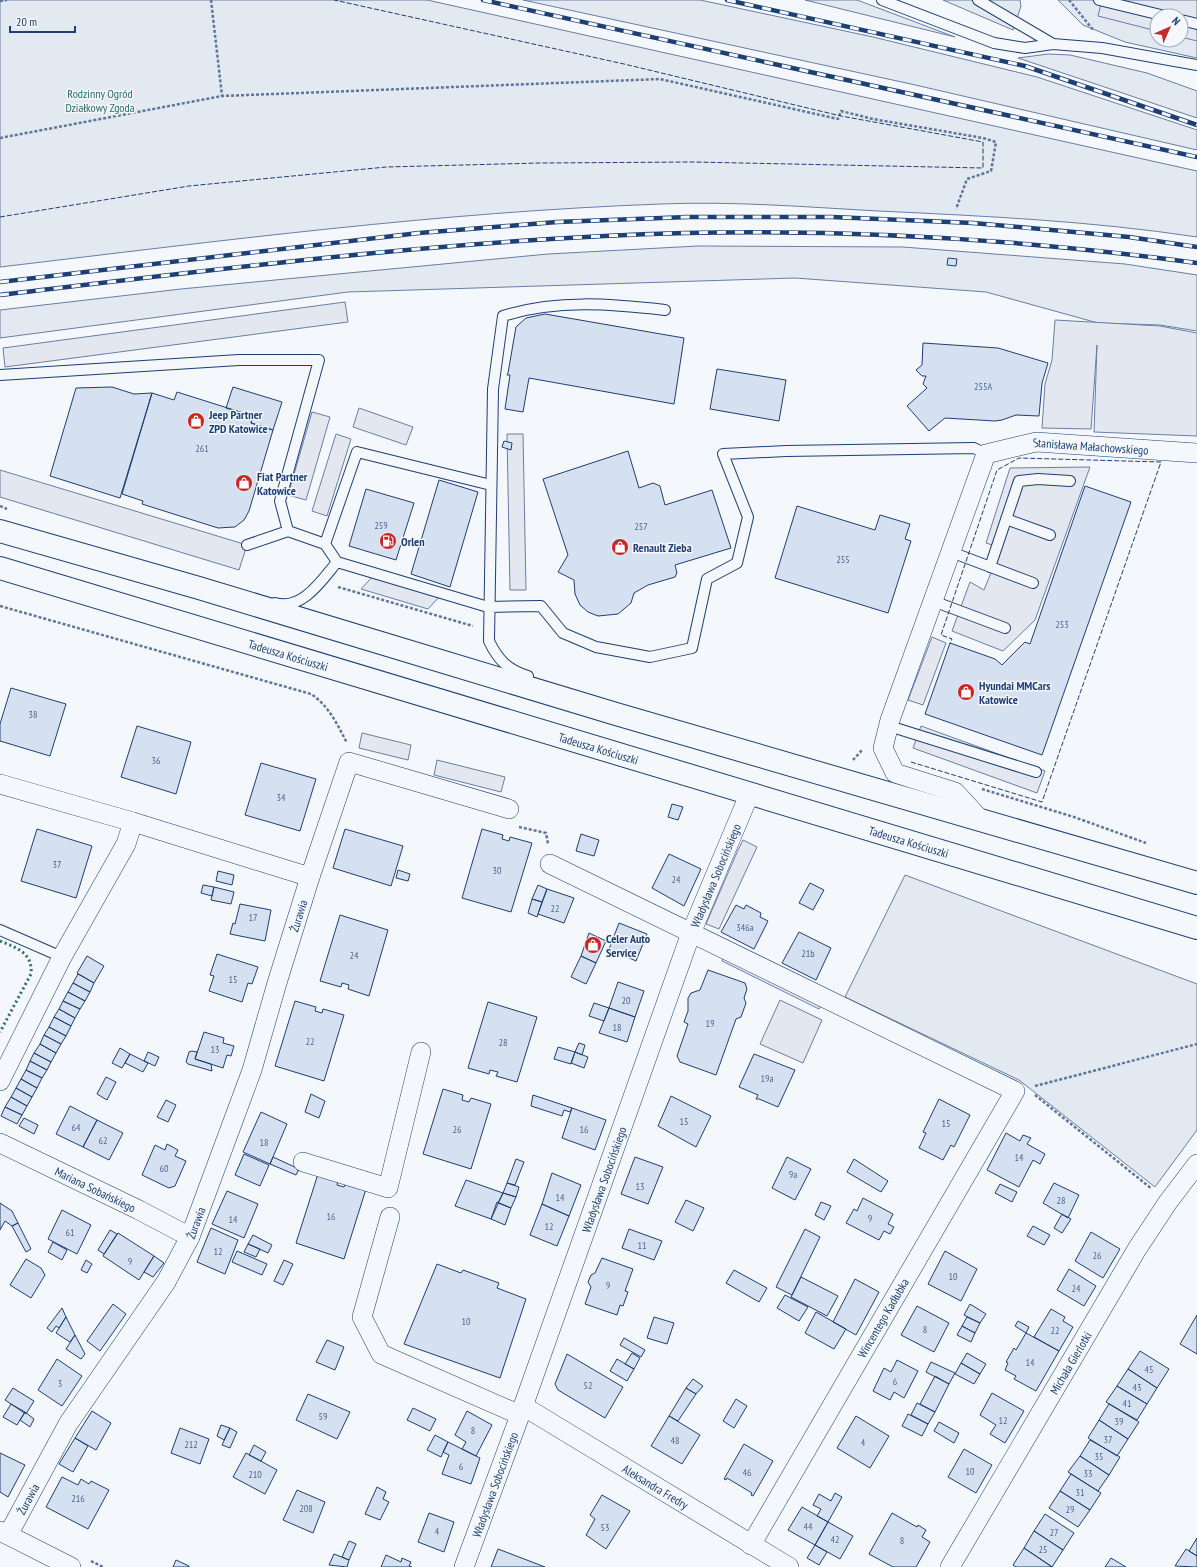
<svg xmlns="http://www.w3.org/2000/svg" width="1197" height="1567" viewBox="0 0 1197 1567" font-family="'PT Sans Narrow',sans-serif">
  <rect width="100%" height="100%" fill="#f4f7fb"/>
  <path fill="#e3e9f0" stroke="#687fa3" fill-rule="evenodd" d="M0 0H427L1197 171V237C1092 221 985 216 878 211 806 207 733 201 661 204 440 212 220 241 0 267Z
    M523 0H700L873 37 1037 77 1197 130V150L911 84Z
    M805 0H857L955 37Z
    M943 0H1020L1021 6 1013 30Z
    M1058 0H1197V58L1125 42 1083 25ZM1157 16H1181V40H1157Z
    M1048 54 1070 55 1147 73 1197 91V118L1018 58Z
    M698 246 903 247 1125 264 1197 275V331L1160 325 1098 323 986 292 795 278 348 292 0 338V310L181 289 548 254Z
    M905 875 1197 984V1130L1155 1187 1019 1080 845 997Z"/>
  <path fill="#e3e8f0" stroke="#687fa3" d="M1102 0H1197V41L1181 37V16H1157V31L1098 16Z
    M345 302 348 322 5 367 3 348Z
    M1055 320 1160 326 1197 333V436L1094 432 1097 345 1091 429 1042 428 1045 384 1052 360Z
    M359 408 413 427 406 445 353 427Z
    M312 412 330 417 306 500 288 495Z
    M336 434 351 439 327 516 312 511Z
    M507 434H523L526 590H510Z
    M1090 467 1035 620 1003 651 952 631 970 582 984 590 1001 548 986 543 1010 468Z
    M0 470 247 545 239 570 0 497Z
    M373 576 440 596 428 609 361 589Z
    M932 637 946 643 923 705 908 700Z
    M921 726 1045 771 1037 793 913 748Z
    M362 733 411 745 408 760 359 748Z
    M437 760 505 777 501 792 434 775Z
    M743 840 757 847 719 929 706 924 738 850Z
    M726 952 823 1001 819 1009 722 961Z
    M780 1000 822 1020 803 1063 760 1044Z"/>
  <path fill="#d5e0f0" stroke="#1d3f73" d="M948 258 957 259 956 266 947 265Z
    M545 314 684 338 674 404 529 378 523 412 505 409 510 375H507L508 373 516 327 526 318Z
    M923 343 998 348 1048 363 1042 383 1039 416 1016 415 1002 420 995 421 945 418 929 431 907 406 927 388 923 384 926 376H922L916 370 922 365Z
    M717 369 786 380 779 421 710 409Z
    M112 387 134 394 152 393 120 498 50 476 76 388Z
    M233 387 282 402 273 430 251 423 253 416 226 408Z
    M177 392 253 416 251 423 273 430 249 511 244 520 235 527 218 528 142 504 143 501 122 494 152 393 174 400Z
    M504 441 512 443 511 450 502 447Z
    M628 451 639 488 653 483 660 486 665 505 712 490 731 548 675 565 677 573 675 577 648 585 634 593 631 603 618 614 598 616 588 612 580 605 575 594 574 580 558 572 568 555 543 479Z
    M439 480 478 492 450 587 411 574Z
    M1085 486 1131 502 1042 755 925 714 950 643 995 659 1002 665 1025 642 1030 644Z
    M366 489 414 503 396 560 349 546Z
    M797 506 875 530 880 515 910 524 905 539 911 541 888 613 775 578Z
    M11 688 66 704 50 756 0 741V724Z
    M137 726 191 742 176 794 121 777Z
    M261 763 316 779 300 831 245 815Z
    M672 804 683 807 678 820 668 817Z
    M37 829 92 846 76 898 21 881Z
    M345 829 403 846 391 886 333 868Z
    M482 829 503 835 502 839 509 841 510 837 532 843 511 912 462 898Z
    M581 834 599 840 594 856 576 851Z
    M669 854 701 869 684 906 652 888Z
    M398 870 410 874 408 881 396 878Z
    M218 871 234 875 232 885 216 881Z
    M810 883 824 890 813 910 799 903Z
    M203 885 214 887 212 896 201 893Z
    M538 885 547 889 542 902 532 899Z
    M214 887 234 892 231 904 211 900Z
    M547 889 574 898 564 923 538 914Z
    M532 899 542 902 537 917 528 913Z
    M240 904 271 910 265 941 230 934 233 923 235 924Z
    M736 905 744 909 746 905 761 913 760 917 768 921 754 949 721 932Z
    M340 915 388 930 369 996 348 989 349 985 342 983 341 987 320 981Z
    M619 923 647 934 636 961 609 949Z
    M799 932 831 948 816 980 782 963Z
    M589 933 606 941 596 963 581 956Z
    M217 954 258 967 252 984 248 983 242 1002 209 991 214 976 210 975Z
    M87 956 104 966 94 983 77 973Z
    M581 956 596 963 586 984 571 977Z
    M708 970 745 983 747 989 744 998 746 1003 741 1017 736 1019 716 1075 680 1062 677 1056 688 1024 684 1022 688 1011V998L691 993 700 990Z
    M78 974 94 983 90 992 73 983Z
    M618 982 644 991 635 1017 609 1008Z
    M73 983 90 992 85 1001 68 992Z
    M68 992 85 1001 80 1009 63 1001Z
    M63 1001 80 1009 75 1018 59 1009Z
    M295 1001 316 1007 315 1011 322 1013 323 1009 344 1015 324 1081 275 1066Z
    M488 1002 537 1017 517 1082 496 1076 498 1072 490 1070 489 1074 468 1068Z
    M594 1003 609 1008 604 1021 589 1016Z
    M609 1008 635 1017 627 1042 599 1033Z
    M59 1009 75 1018 71 1026 54 1017Z
    M54 1017 71 1026 66 1036 49 1027Z
    M49 1027 66 1036 61 1044 44 1035Z
    M204 1032 224 1038 223 1043 234 1046 231 1056 227 1055 223 1068 195 1059Z
    M44 1035 61 1044 56 1053 40 1044Z
    M579 1043 585 1045 582 1055 575 1052Z
    M40 1044 56 1053 51 1062 34 1053Z
    M558 1047 575 1052 571 1064 554 1059Z
    M120 1048 130 1054 122 1068 112 1063Z
    M192 1051 197 1052 195 1059 211 1064 212 1071 188 1064 186 1062 189 1052Z
    M148 1052 159 1057 155 1066 144 1061Z
    M575 1052 588 1057 584 1068 571 1063Z
    M34 1053 51 1062 47 1070 30 1061Z
    M130 1054 148 1063 143 1072 125 1063Z
    M754 1054 795 1070 778 1107 759 1099H756L758 1095 739 1087Z
    M30 1061 47 1070 42 1078 26 1070Z
    M26 1070 42 1078 37 1088 21 1079Z
    M106 1077 116 1082 107 1100 97 1094Z
    M21 1079 37 1088 32 1097 16 1088Z
    M16 1088 32 1097 27 1106 11 1097Z
    M443 1089 463 1095 462 1100 469 1102 471 1098 491 1104 471 1169 423 1154Z
    M311 1094 325 1101 319 1118 305 1112Z
    M533 1095 572 1108 570 1112 564 1110 562 1116 531 1106Z
    M671 1096 711 1116 696 1147 658 1126Z
    M11 1097 27 1106 22 1115 5 1107Z
    M939 1099 970 1115 954 1147 951 1145 943 1160 919 1148 926 1133 923 1132Z
    M166 1100 176 1105 168 1122 157 1117Z
    M70 1106 97 1120 83 1147 56 1134Z
    M5 1107 22 1115 17 1124 1 1116Z
    M572 1108 606 1120 595 1150 562 1138Z
    M261 1112 287 1124 270 1164 243 1152Z
    M24 1118 38 1125 34 1134 19 1126Z
    M97 1120 123 1133 109 1160 83 1147Z
    M1006 1133 1020 1141 1023 1135 1031 1138 1027 1144 1045 1154 1040 1164 1033 1160 1019 1187 987 1170Z
    M167 1144 178 1150 175 1156 186 1161 175 1186 169 1188 142 1175 155 1145 165 1150Z
    M244 1154 269 1165 260 1186 235 1175Z
    M273 1157 299 1169 296 1175 270 1164Z
    M635 1157 663 1167 648 1204 621 1194Z
    M787 1157 811 1169 795 1200 772 1188Z
    M516 1159 524 1162 515 1185 507 1183Z
    M854 1159 888 1181 881 1192 847 1172Z
    M552 1173 581 1185 569 1216 542 1204Z
    M318 1174 338 1181 337 1185 344 1187 346 1183 366 1189 344 1259 296 1243Z
    M466 1180 503 1193 491 1219 455 1206Z
    M507 1183 519 1187 516 1197 503 1193Z
    M1054 1183 1079 1195 1068 1218 1043 1203Z
    M1000 1184 1017 1192 1012 1202 995 1193Z
    M227 1191 258 1204 244 1238 212 1224Z
    M503 1193 516 1197 511 1208 498 1203Z
    M863 1198 893 1214 888 1224 894 1227 890 1234 884 1231 879 1240 846 1223 854 1209 857 1211Z
    M686 1200 704 1208 693 1231 675 1222Z
    M497 1202 511 1208 505 1225 491 1219Z
    M821 1202 831 1206 824 1220 815 1215Z
    M0 1203 12 1211 18 1223 12 1226 5 1221 0 1230Z
    M542 1204 569 1216 557 1246 530 1235Z
    M62 1210 91 1225 77 1254 48 1239Z
    M1062 1214 1071 1219 1062 1233 1054 1228Z
    M18 1223 31 1249 26 1252 12 1226Z
    M1033 1226 1050 1235 1044 1245 1027 1236Z
    M211 1228 238 1240 225 1274 197 1262Z
    M629 1229 662 1241 654 1260 622 1248Z
    M805 1229 820 1237 792 1295 776 1287Z
    M110 1230 117 1234 104 1254 98 1250Z
    M1091 1232 1120 1249 1103 1278 1075 1261Z
    M118 1233 154 1256 139 1280 103 1256Z
    M253 1235 272 1245 268 1253 248 1244Z
    M53 1242 67 1250 62 1260 48 1252Z
    M248 1244 260 1249 256 1257 244 1252Z
    M237 1251 267 1264 262 1275 232 1262Z
    M945 1251 977 1269 961 1301 928 1284Z
    M154 1256 164 1263 153 1277 144 1272Z
    M602 1258 633 1269 625 1291 628 1292 623 1306 620 1305 617 1315 585 1304 591 1287 588 1282 591 1275 595 1273Z
    M26 1259 41 1268 45 1275 31 1298 10 1285Z
    M86 1260 92 1264 87 1273 81 1270Z
    M284 1260 293 1264 283 1285 274 1281Z
    M437 1264 461 1273 463 1270 499 1283 497 1288 526 1299 500 1378 404 1344Z
    M1069 1269 1096 1286 1084 1306 1057 1290Z
    M734 1270 767 1288 759 1302 726 1283Z
    M801 1277 838 1296 827 1316 791 1297Z
    M855 1279 879 1292 856 1335 833 1322Z
    M785 1295 808 1307 799 1321 777 1308Z
    M113 1304 126 1314 100 1351 87 1341Z
    M970 1304 986 1314 980 1323 964 1315Z
    M917 1306 949 1323 934 1352 901 1335Z
    M62 1308 66 1317 59 1328 56 1326 52 1332 47 1328Z
    M1051 1309 1065 1317 1063 1321 1073 1327 1059 1351 1034 1337Z
    M816 1312 846 1329 834 1349 805 1333Z
    M1197 1315V1354L1180 1344Z
    M66 1317 75 1335 70 1342 56 1333Z
    M654 1317 674 1323 667 1344 647 1338Z
    M967 1317 980 1323 975 1333 962 1326Z
    M1018 1321 1029 1327 1026 1333 1015 1326Z
    M962 1326 975 1333 971 1342 957 1335Z
    M1026 1333 1059 1351 1036 1391 1014 1379 1016 1376 1005 1370 1008 1363 1006 1362 1014 1348 1016 1350Z
    M75 1335 85 1354 81 1359 66 1349Z
    M624 1338 645 1350 641 1357 620 1345Z
    M327 1340 344 1347 335 1370 316 1362Z
    M1140 1351 1169 1369 1157 1388 1128 1369Z
    M632 1353 640 1358 634 1369 625 1364Z
    M967 1353 986 1364 980 1374 961 1363Z
    M567 1354 623 1387 605 1418 558 1390 555 1384Z
    M57 1359 82 1376 62 1406 38 1390Z
    M617 1359 634 1369 627 1381 610 1371Z
    M897 1360 918 1371 904 1398 894 1392 890 1400 873 1391 884 1368 891 1372Z
    M931 1362 955 1373 949 1384 926 1372Z
    M961 1363 980 1374 974 1384 955 1374Z
    M1128 1369 1157 1388 1147 1404 1117 1386Z
    M935 1376 949 1384 935 1412 920 1404Z
    M693 1379 703 1386 696 1394 686 1388Z
    M1117 1386 1147 1404 1137 1420 1106 1402Z
    M13 1388 34 1401 26 1414 5 1400Z
    M686 1388 696 1394 678 1421 669 1416Z
    M992 1393 1024 1411 1005 1443 990 1434 996 1425 980 1415Z
    M308 1394 350 1412 337 1439 296 1420Z
    M736 1399 747 1406 734 1428 723 1421Z
    M917 1403 935 1412 928 1424 911 1415Z
    M11 1404 25 1412 17 1425 3 1417Z
    M1109 1404 1139 1422 1128 1439 1099 1420Z
    M413 1408 436 1419 430 1431 407 1420Z
    M92 1411 111 1423 96 1450 75 1438Z
    M467 1411 492 1425 476 1456 462 1449 466 1442 455 1435Z
    M25 1412 34 1419 30 1427 20 1420Z
    M908 1414 928 1424 922 1436 902 1426Z
    M669 1416 700 1435 682 1464 651 1446Z
    M856 1416 889 1436 870 1468 837 1448Z
    M1099 1420 1128 1439 1117 1456 1088 1438Z
    M939 1422 959 1433 954 1443 934 1431Z
    M221 1425 230 1428 224 1440 217 1436Z
    M180 1428 209 1439 200 1464 171 1453Z
    M230 1428 237 1432 230 1448 222 1445Z
    M435 1435 448 1442 441 1457 427 1450Z
    M75 1438 88 1446 73 1472 59 1464Z
    M1090 1440 1120 1457 1109 1475 1080 1456Z
    M448 1442 480 1458 471 1484 442 1474 449 1455 443 1452Z
    M744 1444 773 1461 753 1496 751 1495 752 1493 727 1478 726 1480 724 1479Z
    M254 1445 266 1452 261 1461 249 1455Z
    M964 1449 992 1465 976 1493 948 1477Z
    M0 1453 25 1465 8 1497 0 1492Z
    M246 1453 277 1470 265 1494 233 1477Z
    M1080 1456 1109 1475 1098 1491 1068 1472Z
    M1071 1474 1101 1493 1090 1510 1060 1491Z
    M62 1477 78 1485 81 1479 89 1484 91 1481 109 1490 88 1529 46 1507Z
    M377 1487 386 1492 383 1499 389 1502 380 1520 365 1514Z
    M297 1490 325 1502 313 1533 283 1520Z
    M1060 1491 1090 1510 1078 1527 1049 1508Z
    M835 1493 842 1497 828 1522 817 1516 821 1509 813 1505 819 1494 831 1501Z
    M602 1495 630 1511 606 1549 586 1535 595 1519 590 1515Z
    M802 1507 828 1522 815 1545 788 1530Z
    M429 1513 454 1522 444 1552 418 1542Z
    M892 1513 917 1527 918 1525 926 1530 922 1537 930 1542 916 1567H893L869 1554Z
    M1045 1514 1074 1533 1063 1550 1034 1531Z
    M828 1522 853 1536 840 1559 815 1545Z
    M1034 1531 1063 1550 1052 1567 1024 1548Z
    M1197 1538V1556L1189 1551Z
    M349 1541 356 1544 349 1560 342 1557Z
    M815 1545 827 1552 819 1565 807 1558Z
    M1024 1548 1048 1564 1052 1567H1016L1013 1565Z
    M498 1549 545 1567H491Z
    M1186 1549 1197 1556V1567L1175 1566Z
    M334 1554 349 1560 347 1567 329 1565Z
    M386 1555 401 1562 402 1558 411 1562 409 1566 412 1567H381Z
    M1111 1558 1126 1567H1105Z
    M176 1560 189 1566V1567H173Z"/>
  <g fill="none" stroke-linecap="round" stroke-linejoin="round">
    <g stroke="#1d3f73" stroke-width="12">
      <path id="service" d="M882 0 994 43 1025 48 1053 44 1102 48 1197 65
        M978 0 1053 44
        M1099 0 1165 16
        M1181 20 1197 24
        M0 375 239 360H319L280 501 288 531
        M491 485 357 452 325 544 337 562 488 607 541 606 563 633 596 647 650 657 692 648 707 579 737 563 748 517 723 454 786 451 974 448 986 454
        M1006 519 1050 535
        M247 545 288 531 325 544
        M951 552 1033 583
        M990 567 1019 481 1038 479 1070 481
        M933 601 1005 628
        M275 603C302 611 322 580 337 562
        M528 676C508 670 498 660 489 641L493 389 503 316C556 299 611 304 665 310
        M889 726 1036 772
        M0 930 62 957"/>
    </g>
    <g stroke="#1d3f73" stroke-width="20">
      <g id="minor">
        <path d="M0 784 133 822 310 877"/>
        <path id="s1" d="M979 818 955 792 895 773 883 748 890 720 986 454 1036 442 1197 453"/>
        <path d="M550 864 1015 1091 751 1545"/>
        <path d="M0 1081 62 957 126 844 133 822"/>
        <path id="s2" d="M0 1143 139 1210 190 1237"/>
        <path d="M303 1162 388 1188 421 1052"/>
        <path d="M390 1217 362 1317 381 1354 520 1415"/>
        <path id="s3" d="M523 1406 789 1567"/>
        <path d="M0 1531 71 1567"/>
        <path id="s4" d="M8 1535 68 1424 166 1282 190 1237 252 1070 277 983 310 877 349 762 509 809"/>
        <path id="s5" d="M464 1567 520 1415 691 933 749 795"/>
        <path id="s6" d="M950 1567 1137 1249 1168 1202 1197 1164"/>
      </g>
    </g>
    <g stroke="#1d3f73" stroke-width="24">
      <g id="primary">
        <path d="M0 531 199 588 616 714 1197 883"/>
        <path id="s7" d="M0 568 1197 928"/>
      </g>
    </g>
    <path stroke="#5e769c" stroke-width="2.5" stroke-dasharray="3 2" stroke-linecap="butt" d="M211 0 222 96
      M1069 0 1094 31
      M0 1 7 0
      M0 138 222 96 660 79 838 119 841 111 873 119 983 138 996 142 991 171 967 179 956 209
      M0 506 7 509
      M338 587 473 626
      M0 606 311 694C329 706 337 724 347 743
      M853 760 863 749
      M982 789 1074 817 1146 843
      M519 827 546 833 548 844
      M1035 1086 1197 1044
      M1035 1095 1152 1189
      M91 1561 103 1567"/>
    <use href="#service" stroke="#f4f7fb" stroke-width="10"/>
    <use href="#minor" stroke="#f4f7fb" stroke-width="19"/>
    <use href="#primary" stroke="#f4f7fb" stroke-width="22"/>
    <g stroke="#1d3f73" stroke-width="4.5">
      <path id="rail" d="M483 0 1197 157
        M727 0 1025 66 1197 125
        M0 282 419 233 557 222 688 217H832L973 223 1129 237 1197 247
        M0 295C228 268 456 239 685 233 856 229 1028 240 1197 263"/>
    </g>
    <use href="#rail" stroke="#f4f7fb" stroke-width="3" stroke-dasharray="9" stroke-linecap="butt"/>
    <path stroke="#2c6c60" stroke-width="3" stroke-dasharray="2 3" stroke-linecap="butt" d="M0 941C17 948 33 953 31 974L0 1032"/>
    <path stroke="#1d3f73" stroke-width="1" stroke-dasharray="5 2" stroke-linecap="butt" d="M0 217 189 186 386 167 540 163 694 162 983 168V142L841 116 624 64 334 0
      M911 762 1042 802 1161 462 1019 458 997 470 941 635 952 639 950 643"/>
  </g>
  <defs>
    <g id="shop-disc" transform="scale(0.9)"><circle r="9.5" fill="#c62828" stroke="#f4f7fb"/><path d="M-5-2.5h2.3a2.7 3.5 0 0 1 5.4 0H5L5.5 6h-11ZM-1.5-2.5h3a1.5 2.3 0 0 0-3 0Z" fill="#fff"/></g>
    <g id="fuel-disc" transform="scale(0.9)"><circle r="9.5" fill="#c62828" stroke="#f4f7fb"/><path d="M-5.5-6h7V0h2V4h1.3V-2.5L3-4.5l.8-.8L6-3V5H2.5V1h-1V6h-7ZM-4.2-4.7v3.2H.2V-4.7Z" fill="#fff"/></g>
  </defs>
  <g fill-rule="evenodd">
    <use href="#shop-disc" x="196" y="421"/>
    <use href="#shop-disc" x="244" y="483"/>
    <use href="#fuel-disc" x="388" y="541"/>
    <use href="#shop-disc" x="620" y="547"/>
    <use href="#shop-disc" x="966" y="692"/>
    <use href="#shop-disc" x="593" y="945"/>
  </g>
  <g text-anchor="middle" dominant-baseline="central" stroke-width="3" stroke-linejoin="round" paint-order="stroke">
    <g font-size="10" fill="#4b6792">
      <text x="983" y="386">255A</text>
      <text x="202" y="448">261</text>
      <text x="381" y="525">259</text>
      <text x="641" y="526">257</text>
      <text x="843" y="559">255</text>
      <text x="1062" y="624">253</text>
      <text x="33" y="714">38</text>
      <text x="156" y="760">36</text>
      <text x="281" y="797">34</text>
      <text x="57" y="864">37</text>
      <text x="497" y="870">30</text>
      <text x="676" y="879">24</text>
      <text x="555" y="908">22</text>
      <text x="253" y="917">17</text>
      <text x="745" y="927">346a</text>
      <text x="808" y="953">21b</text>
      <text x="354" y="955">24</text>
      <text x="233" y="979">15</text>
      <text x="626" y="1000">20</text>
      <text x="710" y="1023">19</text>
      <text x="617" y="1027">18</text>
      <text x="310" y="1041">22</text>
      <text x="503" y="1042">28</text>
      <text x="215" y="1049">13</text>
      <text x="767" y="1078">19a</text>
      <text x="684" y="1121">15</text>
      <text x="946" y="1123">15</text>
      <text x="76" y="1127">64</text>
      <text x="457" y="1129">26</text>
      <text x="584" y="1129">16</text>
      <text x="103" y="1140">62</text>
      <text x="264" y="1142">18</text>
      <text x="1019" y="1157">14</text>
      <text x="164" y="1168">60</text>
      <text x="793" y="1174">9a</text>
      <text x="640" y="1186">13</text>
      <text x="560" y="1197">14</text>
      <text x="1061" y="1200">28</text>
      <text x="331" y="1216">16</text>
      <text x="870" y="1218">9</text>
      <text x="233" y="1219">14</text>
      <text x="549" y="1226">12</text>
      <text x="70" y="1232">61</text>
      <text x="642" y="1245">11</text>
      <text x="218" y="1251">12</text>
      <text x="1097" y="1255">26</text>
      <text x="130" y="1261">9</text>
      <text x="953" y="1276">10</text>
      <text x="608" y="1285">9</text>
      <text x="1076" y="1288">24</text>
      <text x="466" y="1321">10</text>
      <text x="925" y="1329">8</text>
      <text x="1055" y="1330">22</text>
      <text x="1030" y="1362">14</text>
      <text x="1149" y="1369">45</text>
      <text x="895" y="1381">6</text>
      <text x="60" y="1383">3</text>
      <text x="588" y="1385">52</text>
      <text x="1137" y="1387">43</text>
      <text x="1127" y="1403">41</text>
      <text x="323" y="1416">59</text>
      <text x="1003" y="1420">12</text>
      <text x="1119" y="1421">39</text>
      <text x="473" y="1430">8</text>
      <text x="1108" y="1439">37</text>
      <text x="675" y="1440">48</text>
      <text x="863" y="1442">4</text>
      <text x="191" y="1444">212</text>
      <text x="1099" y="1456">35</text>
      <text x="461" y="1466">6</text>
      <text x="970" y="1471">10</text>
      <text x="747" y="1472">46</text>
      <text x="1088" y="1473">33</text>
      <text x="255" y="1474">210</text>
      <text x="1080" y="1492">31</text>
      <text x="78" y="1498">216</text>
      <text x="306" y="1508">208</text>
      <text x="1070" y="1509">29</text>
      <text x="808" y="1526">44</text>
      <text x="605" y="1527">53</text>
      <text x="437" y="1531">4</text>
      <text x="1054" y="1532">27</text>
      <text x="835" y="1539">42</text>
      <text x="902" y="1540">8</text>
      <text x="1043" y="1549">25</text>
    </g>
    <g font-size="12" fill="#2c6c60" stroke="#f4f7fb">
      <text x="100" y="93">Rodzinny Ogród<tspan x="100" dy="14">Działkowy Zgoda</tspan></text>
    </g>
    <g font-size="12" font-weight="bold" fill="#1d3f73" stroke="#f4f7fb" text-anchor="start">
      <text x="209" y="414">Jeep Partner<tspan x="209" dy="14">ZPD Katowice</tspan></text>
      <text x="257" y="476">Fiat Partner<tspan x="257" dy="14">Katowice</tspan></text>
      <text x="401" y="541">Orlen</text>
      <text x="633" y="547">Renault Zieba</text>
      <text x="979" y="685">Hyundai MMCars<tspan x="979" dy="14">Katowice</tspan></text>
      <text x="606" y="938">Celer Auto<tspan x="606" dy="14">Service</tspan></text>
    </g>
    <g font-size="12" fill="#1d3f73" stroke="#f4f7fb">
      <text stroke="none"><textPath href="#s1" startOffset="544">Stanisława Małachowskiego</textPath></text>
      <text stroke="none"><textPath href="#s7" startOffset="301">Tadeusza Kościuszki</textPath></text>
      <text stroke="none"><textPath href="#s7" startOffset="625">Tadeusza Kościuszki</textPath></text>
      <text stroke="none"><textPath href="#s7" startOffset="949">Tadeusza Kościuszki</textPath></text>
      <text stroke="none"><textPath href="#s5" startOffset="736">Władysława Sobocińskiego</textPath></text>
      <text stroke="none"><textPath href="#s4" startOffset="689">Żurawia</textPath></text>
      <text stroke="none"><textPath href="#s5" startOffset="412">Władysława Sobocińskiego</textPath></text>
      <text stroke="none"><textPath href="#s2" startOffset="106">Mariana Sobańskiego</textPath></text>
      <text stroke="none"><textPath href="#s4" startOffset="365">Żurawia</textPath></text>
      <text transform="translate(883 1318) rotate(-60)">Wincentego Kadłubka</text>
      <text stroke="none"><textPath href="#s6" startOffset="237">Michała Gierlotki</textPath></text>
      <text stroke="none"><textPath href="#s5" startOffset="88">Władysława Sobocińskiego</textPath></text>
      <text stroke="none"><textPath href="#s3" startOffset="155">Aleksandra Fredry</textPath></text>
      <text stroke="none"><textPath href="#s4" startOffset="41">Żurawia</textPath></text>
    </g>
  </g>
  <g transform="translate(1169 28) rotate(45)"><circle r="19" fill="#f4f7fb" stroke="#9eadc5"/>
  <path d="M0-3L7 15L0 10L-7 15Z" fill="#c62828"/>
  <text y="-6" font-size="11" font-weight="bold" text-anchor="middle" fill="#1d3f73">N</text>
  </g>
  <path d="M10 26v6h65v-6" fill="none" stroke="#1d3f73" stroke-width="2"/>
  <text x="16" y="26" font-size="12" fill="#1d3f73" stroke="#f4f7fb" stroke-width="3" paint-order="stroke">20 m</text>
</svg>
